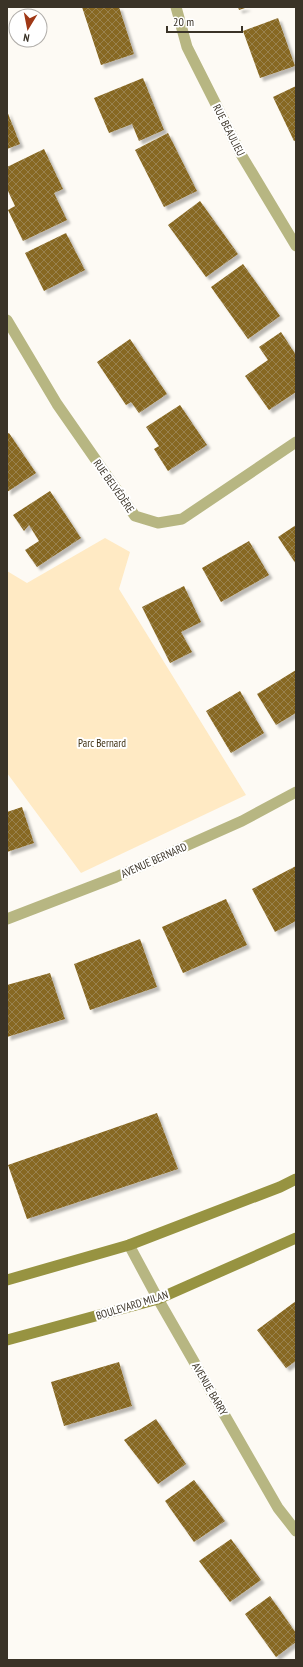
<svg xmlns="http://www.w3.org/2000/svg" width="303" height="1667" viewBox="0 0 303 1667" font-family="'PT Sans Narrow',sans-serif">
  <defs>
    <pattern id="building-cross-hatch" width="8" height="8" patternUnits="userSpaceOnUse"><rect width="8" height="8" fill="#876721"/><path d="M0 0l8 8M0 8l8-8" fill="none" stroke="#998250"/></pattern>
    <filter id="shadow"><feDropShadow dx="3.5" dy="3.5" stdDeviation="1" flood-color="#0004"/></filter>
  </defs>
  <rect width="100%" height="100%" fill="#fdfaf4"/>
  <path fill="#ffeac4" d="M105 538 130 552 119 589 246 795 81 873 7 773V571L27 583Z"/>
  <path fill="url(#building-cross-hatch)" filter="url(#shadow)" d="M82 7H119L134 54 101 65Z
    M238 7H248L239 10Z
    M278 18 295 66 260 78 243 31Z
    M143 78 164 130 139 141 132 124 109 133 94 98Z
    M296 86V140L294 141 273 97Z
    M7 111 20 144 7 149Z
    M168 133 197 191 164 207 135 150Z
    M44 149 63 189 54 193 67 220 23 241 8 210 15 206 7 189V167Z
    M200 201 238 254 206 277 168 225Z
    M66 233 85 270 44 291 25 253Z
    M243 264 280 316 248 339 211 287Z
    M281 332 296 355V392L269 410 245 376 268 360 259 347Z
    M130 339 167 394 139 413 131 402 126 405 97 362Z
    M180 405 207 445 168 471 154 449 159 446 146 427Z
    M9 433 36 473 7 492V434Z
    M50 491 81 538 37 567 25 550 39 541 29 525 24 531 13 515Z
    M296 525V564L278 537Z
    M249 541 269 575 221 602 202 568Z
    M184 586 201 622 181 632 192 652 170 663 142 607Z
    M296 670V713L276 725 257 694Z
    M240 691 264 733 231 753 206 711Z
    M22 807 34 843 7 852V812Z
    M296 866V921L275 932 252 889Z
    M226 899 247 945 183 973 162 927Z
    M140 939 157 987 90 1010 74 964Z
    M50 973 65 1019 7 1037V985Z
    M157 1113 178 1169 27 1219 8 1165Z
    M296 1301V1361L286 1368 257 1330Z
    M119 1362 132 1406 64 1426 51 1382Z
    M156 1419 186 1464 158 1484 124 1440Z
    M194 1480 225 1521 194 1542 165 1501Z
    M231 1539 261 1580 230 1602 199 1561Z
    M270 1596 296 1633V1642L276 1657 245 1614Z"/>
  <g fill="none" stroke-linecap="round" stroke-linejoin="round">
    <path stroke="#b7b682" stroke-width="11" d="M176 7 187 47 242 156 296 246
      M7 320 57 404 135 516 158 523 182 519 296 442
      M7 919 116 877 242 821 296 792
      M129 1245 158 1299 278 1508 296 1531"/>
    <path stroke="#979341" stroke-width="11" d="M7 1280 129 1245 280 1187 296 1179
      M7 1340 158 1299 296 1238"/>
  </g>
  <g text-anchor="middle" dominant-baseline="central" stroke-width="4" stroke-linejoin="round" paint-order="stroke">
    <g font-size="11" fill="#3a3327" stroke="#fff">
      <text transform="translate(229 130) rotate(63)">RUE BEAULIEU</text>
      <text transform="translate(114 486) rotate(55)">RUE BELVÉDÈRE</text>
      <text transform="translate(154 860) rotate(-24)">AVENUE BERNARD</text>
      <text transform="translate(132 1305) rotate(-17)">BOULEVARD MILAN</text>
      <text transform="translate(210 1389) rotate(60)">AVENUE BARRY</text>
    </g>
    <g font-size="11" fill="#3e2f11" stroke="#fff">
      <text x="102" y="743">Parc Bernard</text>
    </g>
  </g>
  <rect width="303" height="1667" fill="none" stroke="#3a3327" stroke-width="16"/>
  <g transform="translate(28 28) rotate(190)"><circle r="19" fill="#ffffff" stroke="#b0ada9"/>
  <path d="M0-3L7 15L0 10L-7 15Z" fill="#9f3816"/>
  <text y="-6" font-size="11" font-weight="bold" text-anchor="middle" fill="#3a3327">N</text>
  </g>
  <path d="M167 26v6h75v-6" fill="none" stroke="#3a3327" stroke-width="2"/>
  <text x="173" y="26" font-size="12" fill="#3a3327" stroke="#ffffff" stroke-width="3" paint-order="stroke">20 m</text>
</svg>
